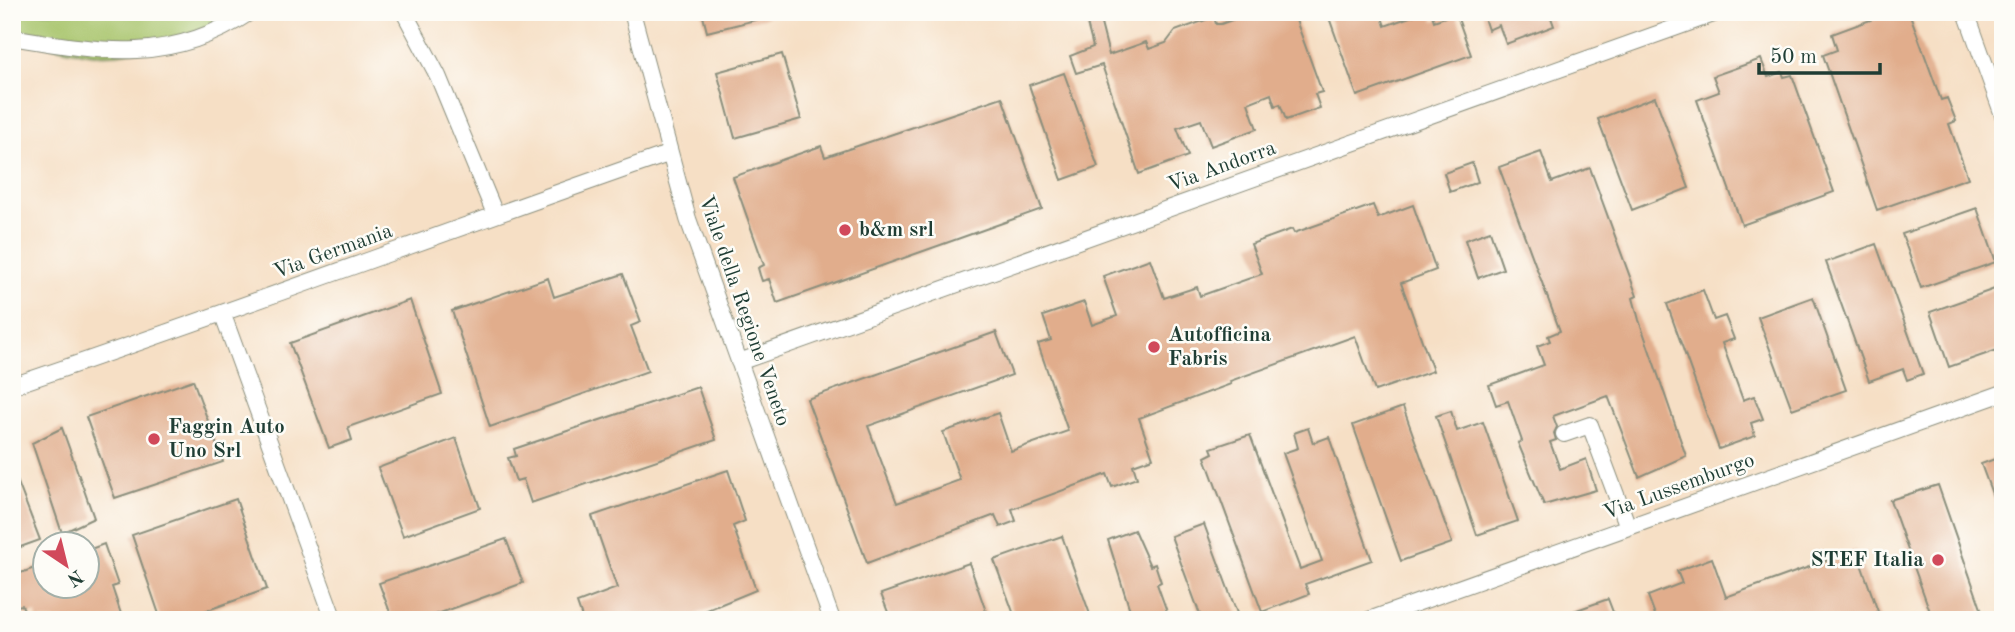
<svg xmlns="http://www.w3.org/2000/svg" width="2015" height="632" viewBox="0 0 2015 632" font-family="'Old Standard TT',serif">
  <rect width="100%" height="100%" fill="#fdfcf7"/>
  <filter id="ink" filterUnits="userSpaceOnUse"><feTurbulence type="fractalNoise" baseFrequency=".0143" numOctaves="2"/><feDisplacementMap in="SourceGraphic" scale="14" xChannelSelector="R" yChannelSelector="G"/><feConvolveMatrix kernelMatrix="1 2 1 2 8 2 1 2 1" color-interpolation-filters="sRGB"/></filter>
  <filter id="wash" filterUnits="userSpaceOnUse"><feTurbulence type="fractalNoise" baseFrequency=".00686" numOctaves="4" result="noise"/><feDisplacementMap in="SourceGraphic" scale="28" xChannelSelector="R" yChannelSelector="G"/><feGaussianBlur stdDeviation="1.57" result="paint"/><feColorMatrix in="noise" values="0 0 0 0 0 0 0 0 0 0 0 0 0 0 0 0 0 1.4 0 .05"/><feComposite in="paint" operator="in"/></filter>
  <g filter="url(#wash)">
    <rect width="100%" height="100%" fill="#f6dfc5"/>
    <path fill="#a7c46b" stroke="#638050" stroke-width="2" d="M12 12H236C206 32 134 57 97 54 69 52 40 42 12 36Z"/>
    <g id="blocks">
      <path fill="#e1ad8c" d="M702 12H767V17L707 32Z
        M1084 12H1098L1109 55 1146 42 1149 49 1166 43 1175 31 1214 17 1216 24H1221L1254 12H1293L1322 92 1315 94 1320 108 1286 120 1280 104 1275 106 1271 94 1248 103 1257 129 1211 146 1201 120 1177 128 1188 156 1139 174 1102 65 1076 73 1070 56 1093 47Z
        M1327 12H1380L1385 26 1413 16 1411 12H1431L1434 21 1456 13 1471 55 1357 96Z
        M1482 12H1549L1554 26 1506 44 1499 25 1488 30Z
        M1892 12H1909L1941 100 1947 98 1956 121 1949 124 1968 178 1877 210 1823 55 1837 50 1832 34Z
        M782 54 801 119 735 138 717 72Z
        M1761 59 1768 77 1782 72 1784 77 1792 75 1834 192 1742 225 1697 100 1719 92 1713 76Z
        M1064 73 1098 167 1062 180 1029 85Z
        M1002 97 1042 209 777 303 769 279 762 281 760 275 758 268 764 265 733 177 821 146 825 157Z
        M1655 97 1689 188 1632 210 1598 119Z
        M1541 152 1552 182 1590 168 1637 296 1633 298 1639 320 1686 456 1639 477 1608 396 1553 416 1557 427 1554 433 1556 440 1550 442 1560 469 1586 459 1596 490 1544 505 1518 443 1522 441 1508 401 1496 405 1489 385 1544 365 1537 346 1550 341 1548 336 1560 331 1499 167Z
        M1472 163 1478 182 1450 192 1444 173Z
        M1373 205 1378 218 1413 205 1436 270 1401 283 1433 371 1375 391 1355 336 1230 381 1231 384 1139 418 1153 458 1133 465 1137 478 1112 487 1107 474 1012 509 1016 521 1000 527 995 515 867 563 807 399 996 332 1012 375 868 426 897 503 960 480 943 432 998 413 1011 451 1068 431 1038 344 1051 340 1043 316 1084 302 1092 325 1117 316 1103 276 1150 259 1164 298 1197 287 1200 296 1262 274 1251 244 1292 229 1294 233Z
        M1977 208 1996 262 1921 288 1902 234Z
        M1490 231 1503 269 1478 278 1465 240Z
        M1876 244 1923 374 1907 380 1903 369 1869 381 1826 262Z
        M623 274 641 322 631 326 648 371 490 427 452 311 548 278 554 297Z
        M2003 286V348L1949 367 1930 312Z
        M1703 290 1714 320 1725 316 1734 339 1722 343 1743 400 1754 396 1763 419 1751 423 1755 436 1719 449 1667 304Z
        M1813 297 1846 390 1792 409 1758 317Z
        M410 300 442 394 348 427 352 440 329 448 290 343Z
        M193 380 223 462 115 498 86 417Z
        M698 387 716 440 531 503 523 479 516 481 508 458 516 456 514 449Z
        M1403 407 1452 543 1401 561 1353 425Z
        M1451 411 1457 431 1483 422 1518 521 1477 535 1436 416Z
        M62 428 94 518 62 533 32 443Z
        M1308 428 1313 443 1329 437 1372 560 1305 584 1309 594 1262 612 1205 457 1213 453 1211 448 1250 435 1300 569 1322 561 1283 453 1298 448 1294 433Z
        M456 438 480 508 403 536 378 468Z
        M2003 456V518H2001L1981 464Z
        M12 467 40 540 12 550Z
        M728 470 745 521 733 526 756 590 683 620H583L577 603 617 588 592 516Z
        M1938 485 1985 620H1933L1890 500Z
        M236 499 267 589 180 620H161L132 535Z
        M1204 524 1238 616 1228 620H1202L1171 536Z
        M1134 530 1150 566 1155 564 1161 582 1157 584 1170 620H1136L1129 607 1108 540Z
        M1062 536 1092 620H1016L994 560Z
        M506 539 523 583 421 620H393L379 583Z
        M104 544 118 585 112 587 123 620H37L36 613 26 616 22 605 16 606 12 593 17 591 12 576 46 564V586H88V550Z
        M1856 550 1881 620H1657L1648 596 1682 583 1677 571 1712 558 1726 597Z
        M969 563 989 620H891L881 594Z
        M1608 599 1616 620H1554V618Z"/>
    </g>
  </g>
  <g filter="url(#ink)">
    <use href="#blocks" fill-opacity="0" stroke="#8a8e7c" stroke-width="2"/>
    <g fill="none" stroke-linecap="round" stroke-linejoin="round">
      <g stroke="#8a8e7c" stroke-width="18">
        <path id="minor" d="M404 12 438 76 495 214
          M632 12 688 219 832 620
          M1966 12 2003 115
          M12 37C101 52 171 65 250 12
          M223 315 334 620
          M739 362 1719 12
          M12 386C232 312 449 230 668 154
          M1564 434 1590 425 1628 527
          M1369 620 2003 393"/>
      </g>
      <use href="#minor" stroke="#fff" stroke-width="16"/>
    </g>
  </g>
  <g fill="#d1495b" stroke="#fdfcf7" stroke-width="2.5">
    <circle cx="845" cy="230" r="7"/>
    <circle cx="1154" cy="347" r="7"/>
    <circle cx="154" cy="439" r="7"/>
    <circle cx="1938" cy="560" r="7"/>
  </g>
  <g text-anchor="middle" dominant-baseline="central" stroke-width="5" stroke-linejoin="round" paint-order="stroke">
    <g font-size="21" fill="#1f3d34" stroke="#fdfcf7">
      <text transform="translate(1222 167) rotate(-20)">Via Andorra</text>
      <text transform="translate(333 252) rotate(-20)">Via Germania</text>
      <text transform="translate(744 311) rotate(71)">Viale della Regione Veneto</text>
      <text transform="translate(1679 487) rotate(-20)">Via Lussemburgo</text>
    </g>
    <g font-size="21" font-weight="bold" fill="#1f3d34" stroke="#fdfcf7" text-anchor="start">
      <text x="859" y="230">b&amp;m srl</text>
      <text x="1168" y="335">Autofficina<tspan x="1168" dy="24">Fabris</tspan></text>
      <text x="168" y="427">Faggin Auto<tspan x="168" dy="24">Uno Srl</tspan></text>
      <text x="1924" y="560" text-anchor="end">STEF Italia</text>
    </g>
  </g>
  <rect width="2015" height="632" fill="none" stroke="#fdfcf7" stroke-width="42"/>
  <g transform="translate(66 565) rotate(145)"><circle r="33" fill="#fdfcf7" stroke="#a4b0a9" stroke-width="2"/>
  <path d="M0-5L12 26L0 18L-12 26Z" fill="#d1495b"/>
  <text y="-10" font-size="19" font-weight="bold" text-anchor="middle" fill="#1f3d34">N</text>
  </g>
  <path d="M1759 63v10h121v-10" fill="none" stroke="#1f3d34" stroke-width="3.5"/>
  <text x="1770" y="63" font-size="21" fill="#1f3d34" stroke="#fdfcf7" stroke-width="5" paint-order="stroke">50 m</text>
</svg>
